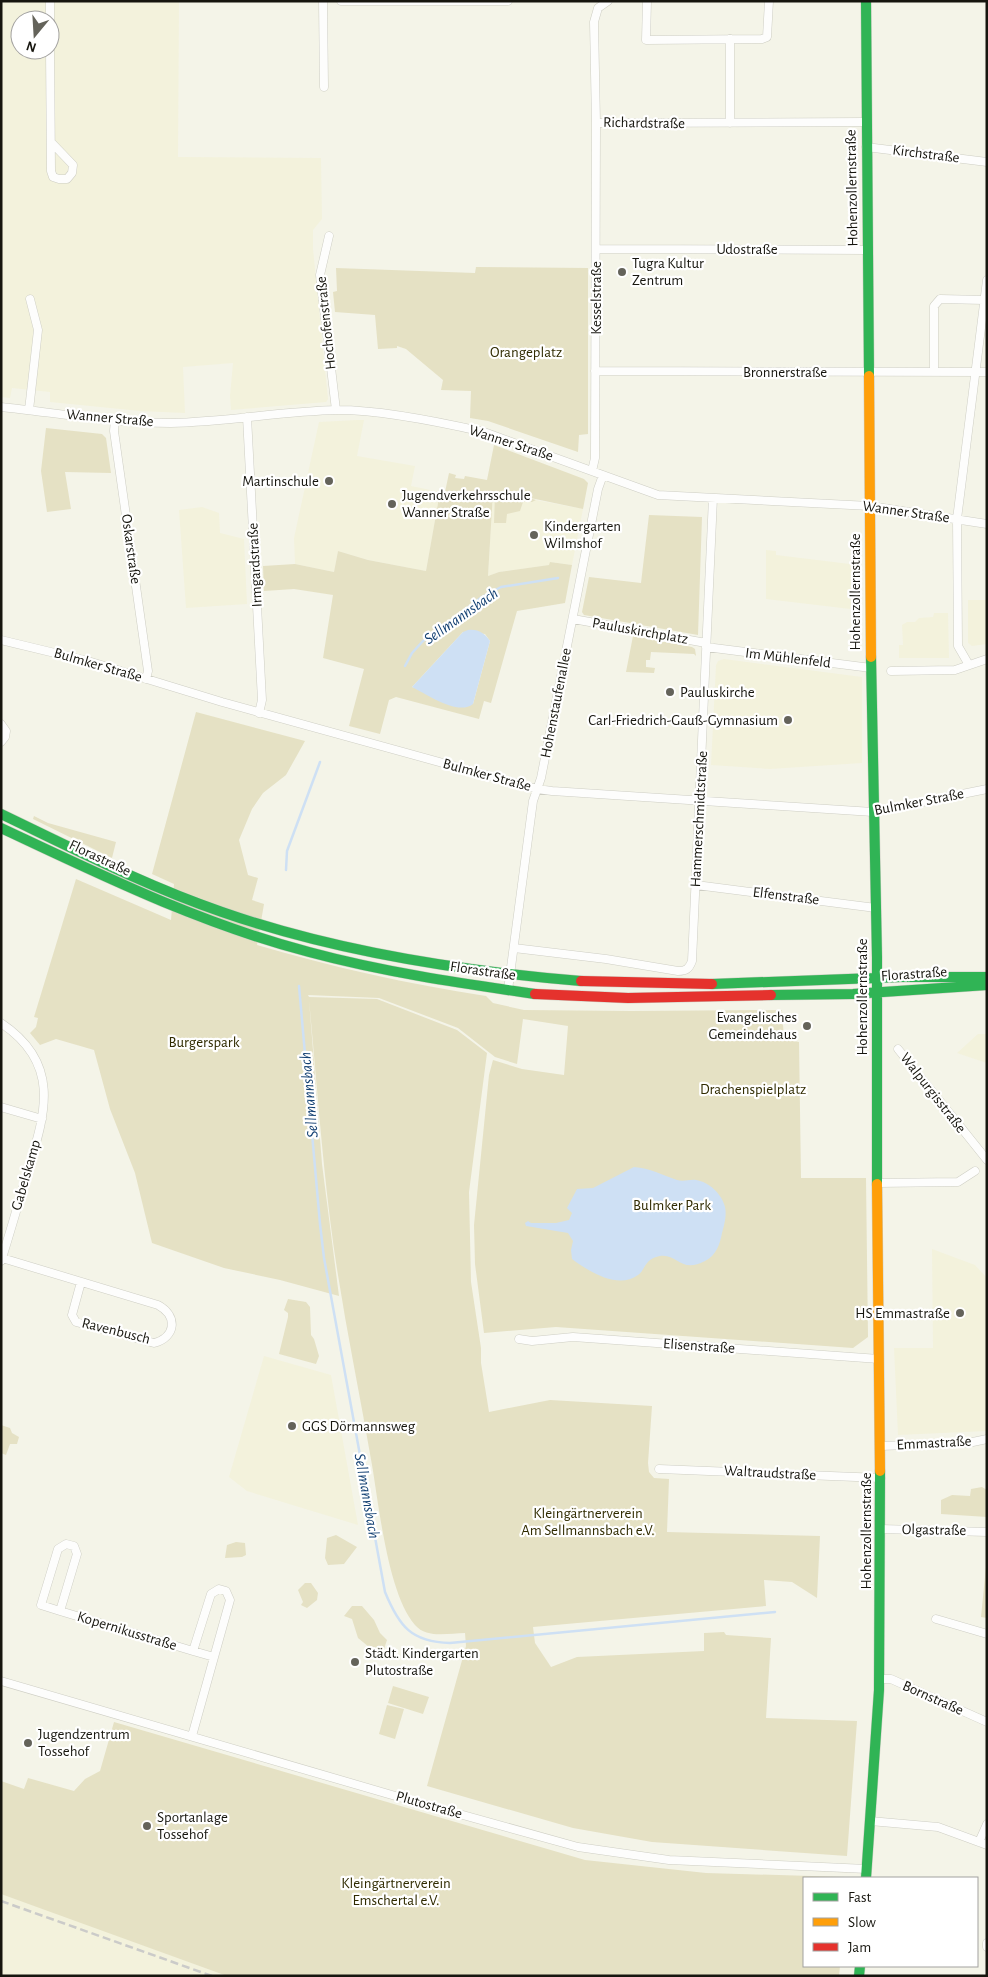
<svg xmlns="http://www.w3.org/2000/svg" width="988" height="1977" viewBox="0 0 988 1977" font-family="'Alegreya Sans',sans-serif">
  <rect width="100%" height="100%" fill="#f4f4e8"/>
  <path fill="#f3f2dc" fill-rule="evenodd" d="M1 1H179L178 157 321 158 322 219 313 230V249L328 399 326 402 231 410 230 396 233 363 183 367 185 413 140 411 50 402V392L12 388 10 398 1 397ZM20 20H50V50H20Z
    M357 420H364L357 456 415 466 411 486 440 492 426 571 368 560 338 551 334 572 295 564 294 538 319 422Z
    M493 492 583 509 572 565 550 562V565L499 572 488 576Z
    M202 507 219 513 220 533 244 539 247 604 186 608 179 510Z
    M766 550 776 551V555L858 565 859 610 766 599Z
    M968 600H987V644L972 646 968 643Z
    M934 613H948L949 658H899V645H903L902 625 907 622H915L919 618 933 617Z
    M724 659 862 677V763L770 769 711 765 716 665 718 661Z
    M978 1034H987V1063L957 1053Z
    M932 1249 975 1265 987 1278V1431L898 1435 894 1348H933Z
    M264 1356 331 1375 358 1525 247 1491 229 1477Z
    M1 1894 56 1913 227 1976H1Z"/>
  <path fill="#e5e1c4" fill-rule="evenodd" d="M476 267 588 268V434L579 435 578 452 488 421 470 418 471 391 441 390 443 380 406 349 397 346V348L378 349 375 315 335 312 333 292 337 291 336 268 475 273Z
    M46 428 102 434 106 438 111 473 65 472 71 509 47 512 41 471Z
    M494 445 584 479 588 483 583 509 521 496 536 500 532 502H523L520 511 507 514 506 523H494L495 494 518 496 493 492 488 576 499 572 549 565 550 562 572 565 565 603 517 611 491 703 484 701 479 719 396 697 389 700 380 734 349 726 364 669 323 658 333 595 294 589 264 591 263 566 295 564 334 572 338 551 368 560 426 571 440 492H445L449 473 456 475 455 478 464 479 465 476 487 480ZM463 632 485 634 490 641 473 704 412 687Z
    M649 515 702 517 698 635 584 615 582 612 589 577 641 583Z
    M633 636 692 647 695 649 696 656 694 654 651 652 650 660H646V667L655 668 654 673 626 672Z
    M196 712 305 741 286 775 263 793 252 809 239 840 248 875 258 878 252 900 264 904 257 945C332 967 408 984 486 996L493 1003 524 1010 631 1011 782 1010 784 1039 799 1042 801 1178H866L868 1337 853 1348 556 1327 484 1333 475 1264 474 1225 489 1075 493 1060 522 1069 564 1075 568 1026 523 1019 517 1064 495 1057 458 1028 379 998 308 995 309 997 377 999 457 1030 487 1053 469 1192 471 1282 481 1348V1363L489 1412 550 1400 652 1406 648 1463 649 1472 654 1478 669 1479 667 1532 820 1536 817 1598 792 1582 764 1580 766 1606 533 1627 535 1643 551 1667 577 1657 704 1651V1633L724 1632 726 1635 771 1638 766 1718 857 1721 847 1856 652 1842 573 1828 427 1786 466 1646 465 1633C449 1633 427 1639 415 1625 388 1594 379 1506 372 1465 358 1383 340 1301 330 1219 321 1146 316 1073 309 1000L322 1164 339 1296 280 1280 224 1268 152 1243 135 1173 110 1109 94 1050 56 1039 40 1045 30 1033 36 1027 38 1018 34 1017 76 879 171 920 174 884 152 874Z
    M34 816 48 823 116 842 112 858 33 819Z
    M288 1299 306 1302 310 1307 311 1335 314 1339 319 1356 316 1364 279 1354 288 1317V1313L284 1310Z
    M1 1425 10 1428 12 1433 19 1437 17 1444H10L6 1455 1 1453Z
    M982 1487 987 1490V1517L941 1514V1500L952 1495 970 1496 971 1489Z
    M336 1535 357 1547 344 1564 328 1565 325 1558 327 1538Z
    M236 1542 245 1543 246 1555 242 1557 225 1558 227 1545Z
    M987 1557V1618L981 1617Z
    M305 1583H311L318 1593 317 1600 307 1608 301 1605 303 1602 298 1590Z
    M352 1606H362L374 1620 380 1633 387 1640 381 1658 369 1652V1647L358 1638 352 1619 344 1616Z
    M393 1686 429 1697 423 1714 388 1703Z
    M387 1705 404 1709 395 1739 379 1734Z
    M114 1722 585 1860 706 1873 845 1877 804 1878V1966H840L839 1976H227L1 1894V1781L24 1789 28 1778 74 1791 85 1779 100 1771Z"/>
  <path fill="#cee0f4" d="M468 630C479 629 484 633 490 641L473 704C458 716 428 695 412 687L463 632Z
    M634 1167C650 1168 662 1175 677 1180 684 1182 690 1179 696 1180 709 1182 722 1194 725 1207 727 1215 724 1226 722 1233 720 1244 716 1256 705 1261 679 1275 677 1250 656 1257 645 1260 645 1270 638 1275 618 1290 588 1271 572 1259L571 1250 573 1241 568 1233 526 1226 525 1223 528 1221 531 1223H556L569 1220 572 1213 567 1208 577 1189 593 1188Z"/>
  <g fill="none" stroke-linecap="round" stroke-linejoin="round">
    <path stroke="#cee0f4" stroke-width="2.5" d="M405 666 412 653 423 641 482 597 501 587 558 578
      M286 870 287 851 320 762
      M299 986 320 1224 324 1258 385 1592C399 1626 411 1642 450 1643L775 1612"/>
    <g stroke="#cecec4" stroke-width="9">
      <path id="street" d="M50 1V20
        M323 1 324 87
        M341 1H508
        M608 1 598 8 594 22 596 123 866 122
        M647 1 646 40 762 39 767 37 769 1
        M50 50 51 171 53 177 59 179H67L72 173 73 165 51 142
        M730 123V39
        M866 147 987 162
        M329 236 320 275 336 410
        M596 249 868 250
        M595 371 987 372
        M934 372V306L940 299 984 300
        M1 407C57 413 115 423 171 423 227 422 282 411 338 410 382 410 440 422 484 432L658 495 870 506 987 524
        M29 410 38 330 30 299
        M247 417 262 700 259 713
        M115 419 114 431 148 671 146 679
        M592 471 595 458 596 123
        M573 619 706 643
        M1 640 88 661 222 702 537 789 552 791 873 812 987 789
        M706 647 871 668
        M969 665 958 646 957 519 987 280
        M891 671 955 670 987 659
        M1 724 6 731 5 737 1 742
        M696 885 876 908
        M514 948 606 959 678 971C686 971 689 969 692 961L713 498
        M508 990 533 801 541 778 598 489 603 475
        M1 1023C64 1065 44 1117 26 1177 18 1205 10 1233 1 1261
        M898 1049 987 1160
        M1 1107 42 1119
        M877 1183 958 1182 975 1171
        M2 1258 158 1305C178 1316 176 1337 154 1343L76 1322 72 1315 81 1282
        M519 1339 532 1341 573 1337 879 1359
        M880 1446 968 1443 987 1439
        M659 1469 881 1478
        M881 1529 987 1532
        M60 1611 77 1554 74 1546 66 1544 58 1549 41 1605 60 1611 193 1651 214 1657
        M936 1619 987 1634
        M879 1679H891L987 1722
        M1 1681 409 1800 578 1847 669 1860 867 1869
        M192 1736 230 1600 226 1591 219 1589 211 1594 193 1651
        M870 1821 938 1827 987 1845
        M979 1842 987 1824
        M987 1943V1947"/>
    </g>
    <g stroke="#cecec4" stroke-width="11">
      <path id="fast" d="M866 1 869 376
        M871 657 877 957V1184
        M1 814C74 849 146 886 222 912 337 952 460 971 581 981
        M1 828C101 875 201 924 309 952 383 972 459 983 535 994
        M712 984 901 977H987
        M771 995 853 994 987 985
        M866 1878 879 1690 880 1471
        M859 1976 860 1966"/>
    </g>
    <g stroke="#cecec4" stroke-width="11">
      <path id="slow" d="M869 376 871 657
        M877 1184 880 1471"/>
    </g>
    <g stroke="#cecec4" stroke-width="11">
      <path id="jam" d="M581 981 712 984
        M535 994 628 998 771 995"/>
    </g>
    <use href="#street" stroke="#fdfdfc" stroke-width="8"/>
    <use href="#fast" stroke="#30b455" stroke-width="10"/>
    <use href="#slow" stroke="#ff9f0a" stroke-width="10"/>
    <use href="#jam" stroke="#e5322d" stroke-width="10"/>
    <path stroke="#cbcbc9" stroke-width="2.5" stroke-dasharray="8 4" stroke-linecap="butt" d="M1 1901 212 1976"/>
  </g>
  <g fill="#64635a" stroke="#fff" stroke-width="2">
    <circle cx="622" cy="272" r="5"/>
    <circle cx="329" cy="481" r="5"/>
    <circle cx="392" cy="504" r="5"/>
    <circle cx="534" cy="535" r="5"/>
    <circle cx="670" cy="692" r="5"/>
    <circle cx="788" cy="720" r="5"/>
    <circle cx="807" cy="1026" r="5"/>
    <circle cx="960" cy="1313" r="5"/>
    <circle cx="292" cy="1426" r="5"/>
    <circle cx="355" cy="1662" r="5"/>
    <circle cx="28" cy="1743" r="5"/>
    <circle cx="147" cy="1826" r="5"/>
  </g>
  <g text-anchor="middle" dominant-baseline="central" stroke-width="4.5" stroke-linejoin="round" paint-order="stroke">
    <g font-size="15" fill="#16150e" stroke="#fff">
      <text transform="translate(644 123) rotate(1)">Richardstraße</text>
      <text transform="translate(926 154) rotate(7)">Kirchstraße</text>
      <text transform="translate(852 188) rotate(-91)">Hohenzollernstraße</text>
      <text x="747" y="249">Udostraße</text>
      <text transform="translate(596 298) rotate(-90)">Kesselstraße</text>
      <text transform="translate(326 323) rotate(-96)">Hochofenstraße</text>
      <text x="785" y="372">Bronnerstraße</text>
      <text transform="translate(110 418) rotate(5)">Wanner Straße</text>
      <text transform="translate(511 443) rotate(18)">Wanner Straße</text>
      <text transform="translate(906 512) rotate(8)">Wanner Straße</text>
      <text transform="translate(131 549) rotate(82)">Oskarstraße</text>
      <text transform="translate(255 565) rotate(-93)">Irmgardstraße</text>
      <text transform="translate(855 592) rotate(-90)">Hohenzollernstraße</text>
      <text transform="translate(640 631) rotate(10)">Pauluskirchplatz</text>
      <text transform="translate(788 658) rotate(7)">Im Mühlenfeld</text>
      <text transform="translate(98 665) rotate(16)">Bulmker Straße</text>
      <text transform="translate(556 703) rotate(-79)">Hohenstaufenallee</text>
      <text transform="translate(487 775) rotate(15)">Bulmker Straße</text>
      <text transform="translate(919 802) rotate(-11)">Bulmker Straße</text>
      <text transform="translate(699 819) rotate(-87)">Hammerschmidtstraße</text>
      <text transform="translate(100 858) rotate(25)">Florastraße</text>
      <text transform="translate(786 896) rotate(7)">Elfenstraße</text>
      <text transform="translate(483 971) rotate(8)">Florastraße</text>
      <text transform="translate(914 974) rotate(-4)">Florastraße</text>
      <text transform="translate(862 997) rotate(-90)">Hohenzollernstraße</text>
      <text transform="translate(933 1093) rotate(52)">Walpurgisstraße</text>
      <text transform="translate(26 1175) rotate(-74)">Gabelskamp</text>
      <text transform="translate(116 1331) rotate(14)">Ravenbusch</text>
      <text transform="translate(699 1346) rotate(4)">Elisenstraße</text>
      <text transform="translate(934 1443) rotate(-3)">Emmastraße</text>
      <text transform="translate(770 1473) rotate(3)">Waltraudstraße</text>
      <text transform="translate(934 1530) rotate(1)">Olgastraße</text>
      <text transform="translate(866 1531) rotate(-90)">Hohenzollernstraße</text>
      <text transform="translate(127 1631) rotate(17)">Kopernikusstraße</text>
      <text transform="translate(933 1698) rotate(24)">Bornstraße</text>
      <text transform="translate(429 1805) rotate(16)">Plutostraße</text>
    </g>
    <g font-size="15" fill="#16150e" stroke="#fff" text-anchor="start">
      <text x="632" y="263">Tugra Kultur<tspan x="632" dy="17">Zentrum</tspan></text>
      <text x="319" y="481" text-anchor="end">Martinschule</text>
      <text x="402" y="495">Jugendverkehrsschule<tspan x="402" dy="17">Wanner Straße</tspan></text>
      <text x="544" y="526">Kindergarten<tspan x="544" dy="17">Wilmshof</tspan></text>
      <text x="680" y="692">Pauluskirche</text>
      <text x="778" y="720" text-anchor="end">Carl-Friedrich-Gauß-Gymnasium</text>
      <text x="797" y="1017" text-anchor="end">Evangelisches<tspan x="797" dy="17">Gemeindehaus</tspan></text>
      <text x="950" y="1313" text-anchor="end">HS Emmastraße</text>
      <text x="302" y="1426">GGS Dörmannsweg</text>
      <text x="365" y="1653">Städt. Kindergarten<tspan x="365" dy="17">Plutostraße</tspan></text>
      <text x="38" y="1734">Jugendzentrum<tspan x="38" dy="17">Tossehof</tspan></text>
      <text x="157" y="1817">Sportanlage<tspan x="157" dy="17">Tossehof</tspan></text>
    </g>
    <g font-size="15" fill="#302b01" stroke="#fff">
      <text x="526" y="352">Orangeplatz</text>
      <text x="204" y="1042">Burgerspark</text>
      <text x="753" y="1089">Drachenspielplatz</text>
      <text x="672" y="1205">Bulmker Park</text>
      <text x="588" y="1513">Kleingärtnerverein<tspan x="588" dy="17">Am Sellmannsbach e.V.</tspan></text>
      <text x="396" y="1883">Kleingärtnerverein<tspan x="396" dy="17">Emschertal e.V.</tspan></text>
    </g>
    <g font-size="16" font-style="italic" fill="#144173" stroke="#fff">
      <text transform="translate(461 616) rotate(-35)">Sellmannsbach</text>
      <text transform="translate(309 1095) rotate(-95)">Sellmannsbach</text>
      <text transform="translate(367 1496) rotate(80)">Sellmannsbach</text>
    </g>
  </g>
  <rect width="988" height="1977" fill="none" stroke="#16150e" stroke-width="5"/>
  <rect x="803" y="1877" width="175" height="90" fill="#ffffff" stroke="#a2a19f"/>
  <rect x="813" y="1893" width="25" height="8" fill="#30b455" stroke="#a2a19f"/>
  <text x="848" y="1902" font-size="15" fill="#16150e">Fast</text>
  <rect x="813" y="1918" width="25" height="8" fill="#ff9f0a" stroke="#a2a19f"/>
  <text x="848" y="1927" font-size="15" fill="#16150e">Slow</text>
  <rect x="813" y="1943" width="25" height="8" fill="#e5322d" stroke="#a2a19f"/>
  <text x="848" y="1952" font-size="15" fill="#16150e">Jam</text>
  <g transform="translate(35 35) rotate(198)"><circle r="24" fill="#ffffff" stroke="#a2a19f"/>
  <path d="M0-4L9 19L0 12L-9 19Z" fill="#64635a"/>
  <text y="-8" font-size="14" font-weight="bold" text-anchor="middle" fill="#16150e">N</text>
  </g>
</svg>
